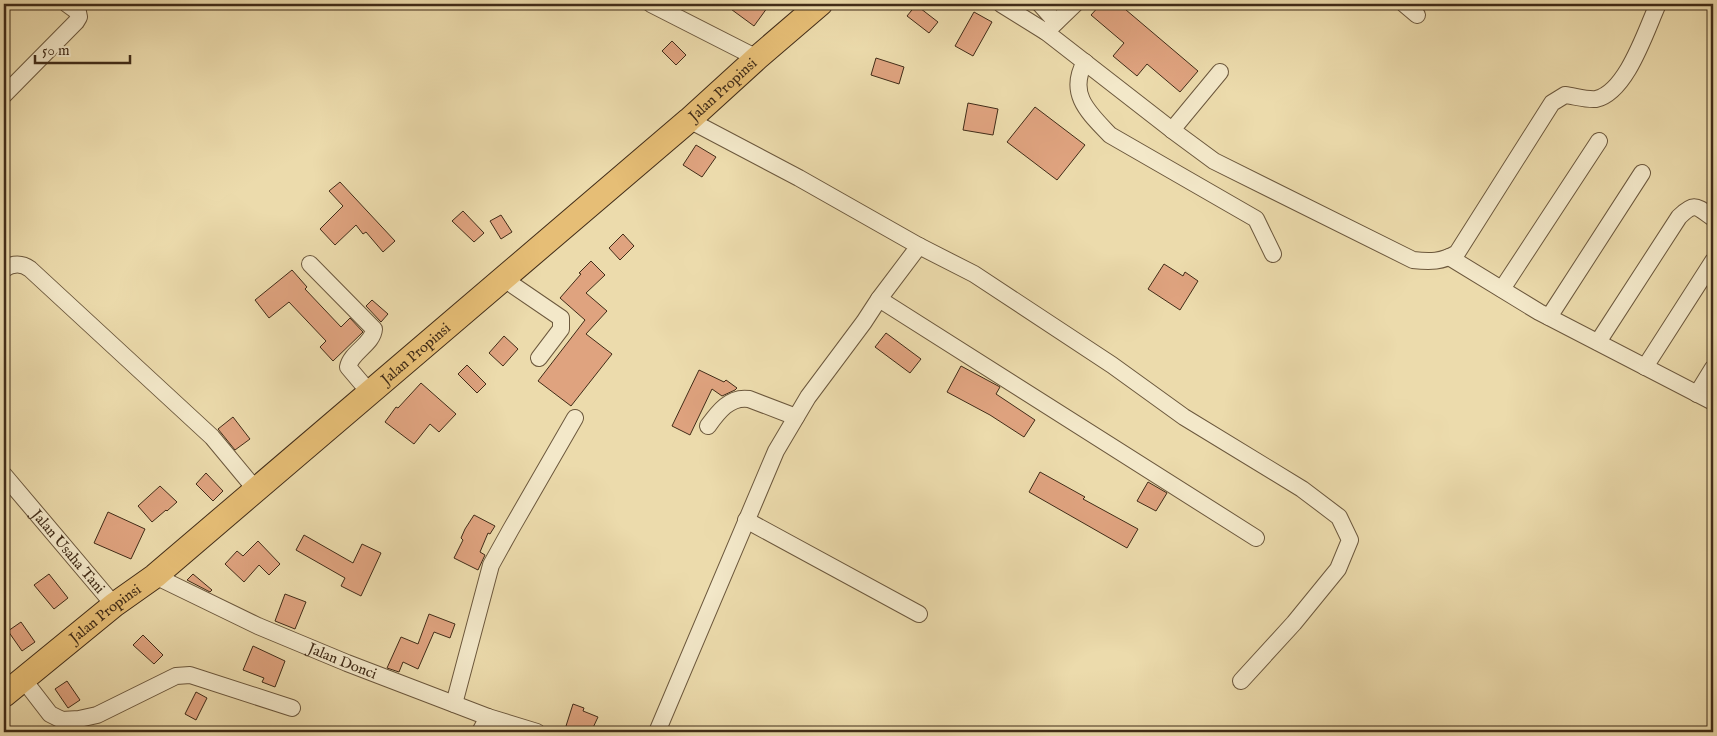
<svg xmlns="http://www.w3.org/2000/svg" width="1717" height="736" viewBox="0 0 1717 736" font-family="'IM FELL English',serif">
  <rect width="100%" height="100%" fill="#ecdbac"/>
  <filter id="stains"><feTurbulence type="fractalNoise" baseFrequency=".004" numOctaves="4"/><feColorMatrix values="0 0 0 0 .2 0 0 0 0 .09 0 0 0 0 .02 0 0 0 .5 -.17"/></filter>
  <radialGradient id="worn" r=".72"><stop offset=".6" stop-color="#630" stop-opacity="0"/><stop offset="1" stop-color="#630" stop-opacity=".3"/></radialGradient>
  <path fill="#dfa37f" stroke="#412c18" d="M724 4H770L754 26Z
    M1101 4H1119L1198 71 1180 92 1147 64 1137 76 1113 56 1124 43 1091 15Z
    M916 5 938 22 929 33 907 16Z
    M974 12 992 22 973 56 955 46Z
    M672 41 686 55 676 65 662 51Z
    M876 58 904 67 899 84 871 75Z
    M968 103 998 109 993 135 963 130Z
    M1035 107 1085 145 1057 180 1007 142Z
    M696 145 716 157 702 177 683 165Z
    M340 182 395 241 383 252 366 232 363 234 356 225 335 245 320 229 343 206 329 191Z
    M463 211 484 233 474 242 452 221Z
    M501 215 512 232 501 239 490 221Z
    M623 234 634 246 620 260 609 248Z
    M591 261 605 275 586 293 607 311 586 334 612 354 571 406 538 381 585 320 560 298 581 274 579 273Z
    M1164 264 1183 276 1185 272 1198 281 1180 310 1148 289Z
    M292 270 307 287 305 289 341 327 350 318 363 332 333 361 320 347 326 341 289 302 269 318 255 300Z
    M372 300 388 314 381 322 366 306Z
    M886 333 921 359 910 373 875 347Z
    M504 336 518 349 503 366 489 353Z
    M467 365 486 384 477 393 458 374Z
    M961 366 1000 387 996 394 1035 420 1024 437 990 415 947 392Z
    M699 370 724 382 726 380 737 388 735 390 722 396 712 389 690 435 672 426Z
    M421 383 456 414 439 432 430 424 414 444 385 422 396 407 398 408Z
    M233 417 250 439 235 450 218 429Z
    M1040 472 1085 497 1083 499 1138 529 1127 548 1029 492Z
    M206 473 223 491 213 501 196 484Z
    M1148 482 1167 493 1156 511 1137 501Z
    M160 486 177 502 167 511 166 510 152 522 138 506Z
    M108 512 145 529 131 559 94 543Z
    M474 515 495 526 490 534 488 533 480 552 485 555 478 570 454 558 463 540 461 538 465 529Z
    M304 535 353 563 362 544 381 553 361 596 341 586 345 578 296 550Z
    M258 541 280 564 269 575 259 565 244 582 225 564 237 551 243 556Z
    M49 574 68 598 54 609 34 585Z
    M193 574 212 590 210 592 187 580Z
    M285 594 306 602 295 629 275 621Z
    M429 614 455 624 450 638 434 632 418 669 403 662 399 672 387 668 401 637 418 644Z
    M21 622 35 642 22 651 8 631Z
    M143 635 163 655 154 664 133 645Z
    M253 646 285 661 275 687 262 682 264 678 243 670Z
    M67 681 80 700 68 708 55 689Z
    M196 692 207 698 196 720 185 714Z
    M573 704 584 708 583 711 598 717 591 732H583L566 726Z"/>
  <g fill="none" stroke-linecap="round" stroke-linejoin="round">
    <g stroke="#6c583d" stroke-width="18">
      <g id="minor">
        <path d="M651 4 757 58"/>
        <path d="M1001 4 1046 32 1172 130 1214 161 1413 260C1430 262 1442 262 1457 253L1552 103 1565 95C1574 96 1587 100 1596 99 1627 92 1646 30 1658 4"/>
        <path d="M1040 4 1056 22"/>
        <path d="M1404 4 1417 15"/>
        <path d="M1046 32 1075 4"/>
        <path d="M1085 62C1067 94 1089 113 1110 135L1256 219 1273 254"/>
        <path d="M4 95 76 22 79 17 78 12 67 4"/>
        <path d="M1172 130 1220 72"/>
        <path d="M919 246 974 274 1112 365 1184 417 1302 489 1339 517 1350 540 1338 569 1294 623 1241 681"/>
        <path d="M1449 257 1539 312 1713 402"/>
        <path d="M310 264 374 329C373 344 351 352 348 367L370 393"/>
        <path d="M4 269C13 263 22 263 30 269L212 437 256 490"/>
        <path d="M504 279 561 318V329L539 358"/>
        <path d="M1502 289 1599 141"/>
        <path d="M879 299 1256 538"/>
        <path d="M1549 317 1642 173"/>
        <path d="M1598 342 1679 217C1695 201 1697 207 1713 218"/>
        <path d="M1645 367 1713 261"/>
        <path d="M1697 394 1713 368"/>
        <path d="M708 426C718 412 730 396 749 399L796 417"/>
        <path id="s1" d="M4 475 114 605"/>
        <path d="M746 520 919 614"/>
        <path id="s2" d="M155 576 258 626 347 663 488 717 537 732"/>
        <path d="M23 679 50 714 62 720 79 719 97 715 176 676 190 675 292 708"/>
        <path d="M454 704 491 565 511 529 575 418"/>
        <path d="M480 732 488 717"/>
        <path d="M657 732 776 451 808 397 864 322 879 299 919 246 799 178 689 120"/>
      </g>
    </g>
    <g stroke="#412c18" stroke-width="26">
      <g id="highway">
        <path id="s3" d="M4 695 114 605 155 576 689 120 757 58 820 4"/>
      </g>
    </g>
    <use href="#minor" stroke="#f3e8c9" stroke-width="16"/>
    <use href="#highway" stroke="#e6be76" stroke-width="24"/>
  </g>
  <g text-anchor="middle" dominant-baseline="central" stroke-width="4.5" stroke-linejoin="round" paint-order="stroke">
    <g font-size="15" fill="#412c18" stroke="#f3e8c9">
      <text stroke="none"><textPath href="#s3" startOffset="940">Jalan Propinsi</textPath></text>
      <text stroke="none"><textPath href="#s3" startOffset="535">Jalan Propinsi</textPath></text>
      <text stroke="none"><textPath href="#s1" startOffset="100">Jalan Usaha Tani</textPath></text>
      <text stroke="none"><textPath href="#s3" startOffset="130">Jalan Propinsi</textPath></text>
      <text stroke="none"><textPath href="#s2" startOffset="206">Jalan Donci</textPath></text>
    </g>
  </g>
  <rect width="1717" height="736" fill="none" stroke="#ecdbac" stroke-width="20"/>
  <rect x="5" y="5" width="1707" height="726" fill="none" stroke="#412c18" stroke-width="2.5"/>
  <rect x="10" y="10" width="1697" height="716" fill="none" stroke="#412c18"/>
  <path d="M35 55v8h95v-8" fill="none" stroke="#412c18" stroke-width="2.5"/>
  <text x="42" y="55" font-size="15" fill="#412c18" stroke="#f3e8c9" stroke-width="4" paint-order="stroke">50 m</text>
  <rect width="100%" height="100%" filter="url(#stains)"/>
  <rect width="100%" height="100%" fill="url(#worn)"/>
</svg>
